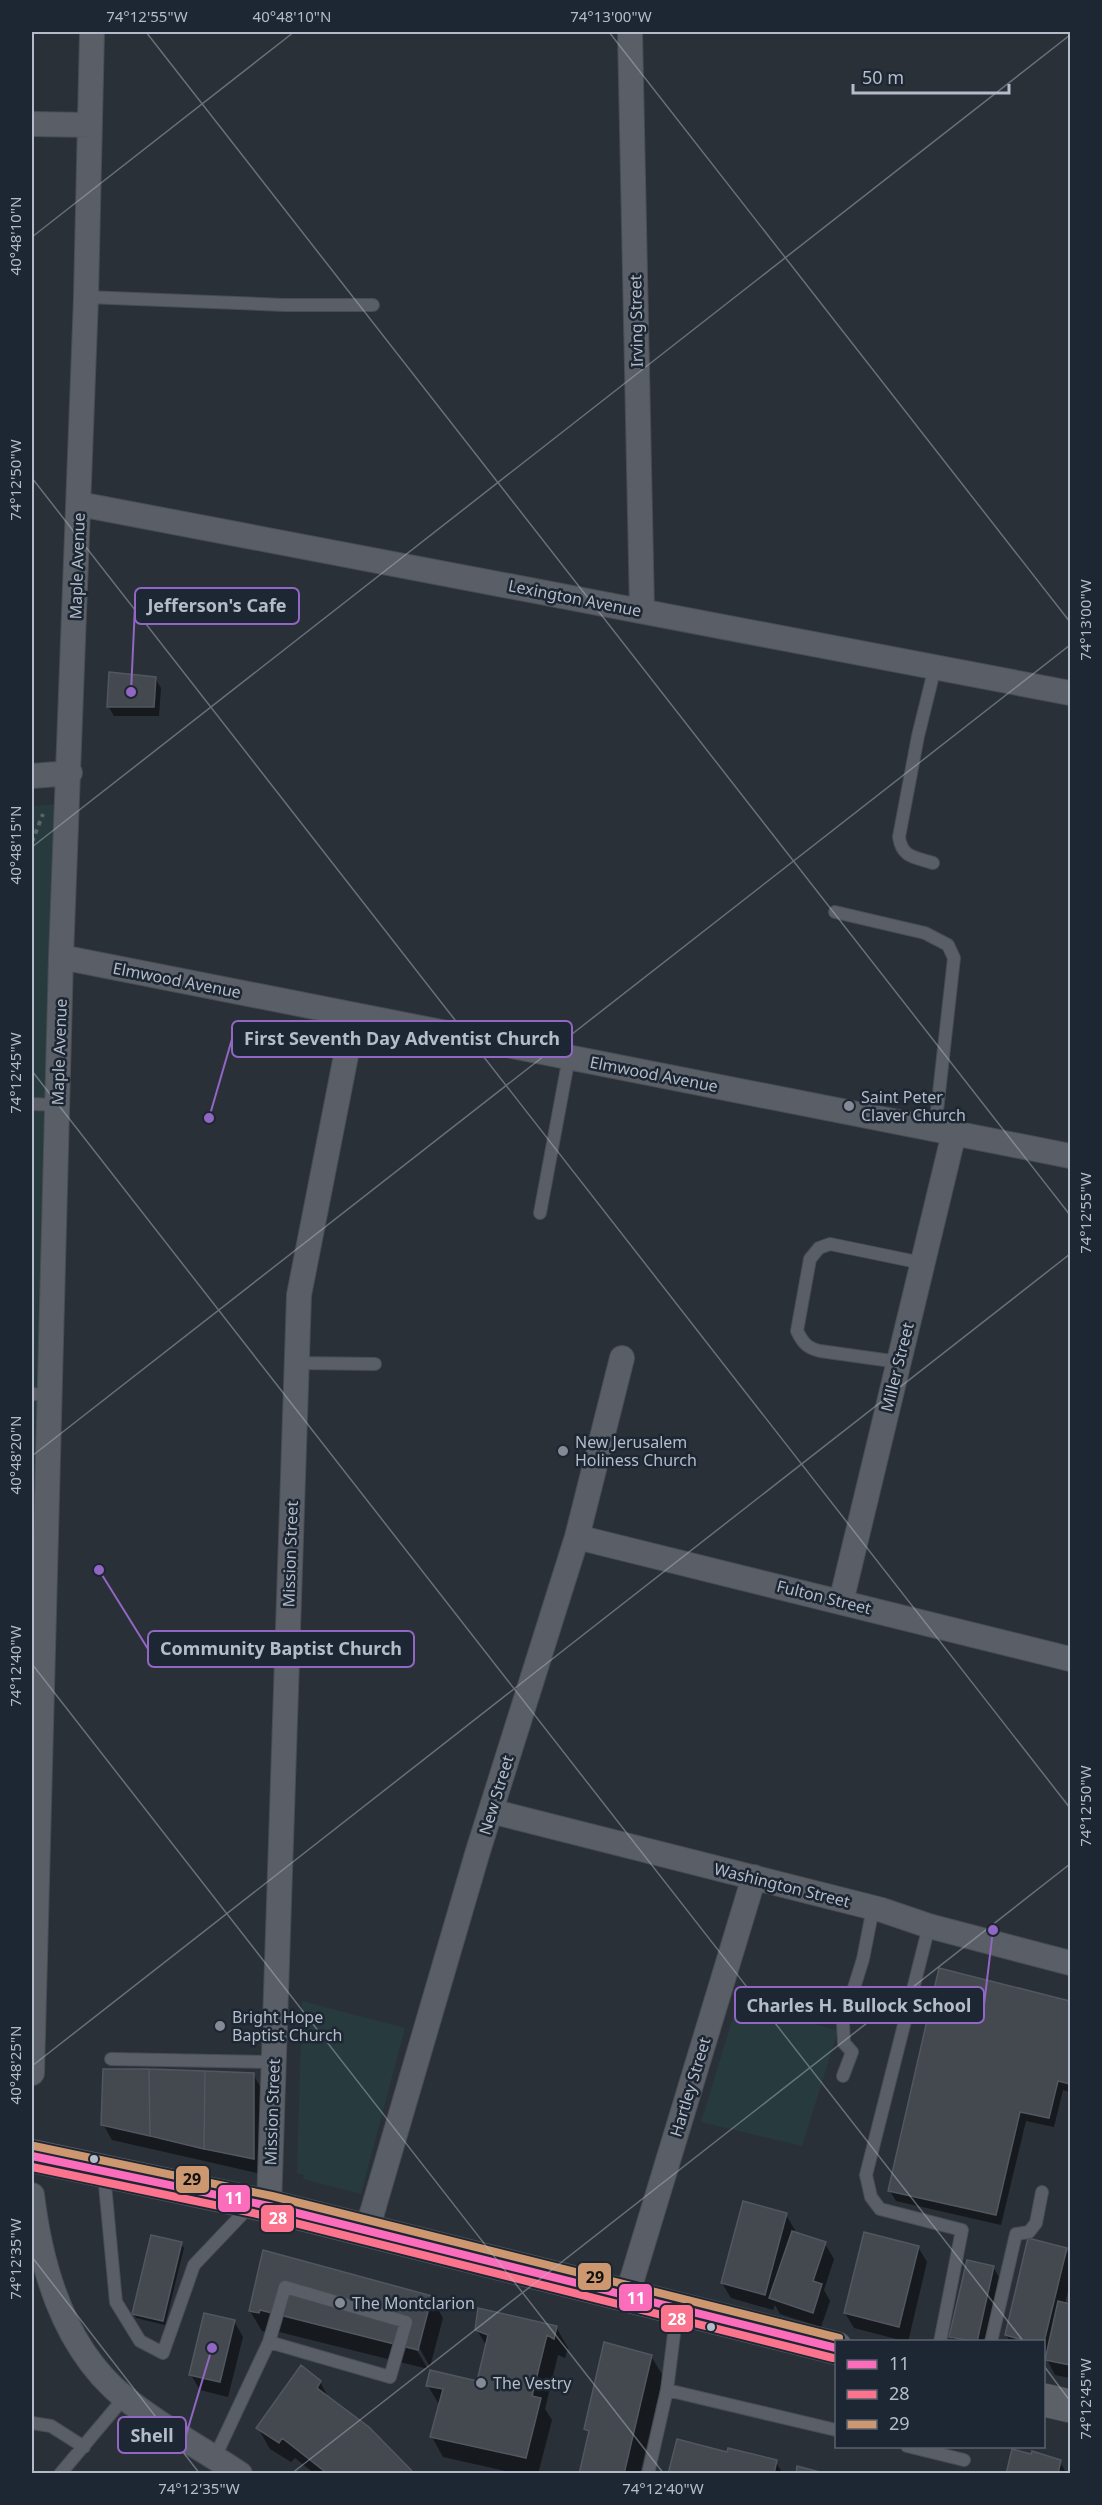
<svg xmlns="http://www.w3.org/2000/svg" width="1102" height="2505" viewBox="0 0 1102 2505" font-family="'Noto Sans',sans-serif">
  <rect width="100%" height="100%" fill="#2a3038"/>
  <path fill="#273a3e" d="M59 804 37 1582H32V806Z
    M302 2001 405 2028 361 2194 303 2179 304 2175 297 2173Z
    M738 2001 838 2031 802 2146 701 2122Z"/>
  <path fill="#0007" d="M155 678 161 688 159 716H114L108 706Z
    M940 1969 1070 2002V2092L1063 2090 1054 2127 1026 2121 1001 2225 896 2201 890 2191Z
    M253 2074 262 2090V2174L112 2140 103 2124Z
    M786 2215 795 2230 794 2233 825 2244 834 2259 824 2290 830 2301 821 2327 780 2314 775 2305 773 2310 731 2298 722 2283Z
    M181 2244 184 2248 165 2325 136 2318 134 2314Z
    M918 2247 927 2262 908 2342 854 2328 845 2313Z
    M1066 2249 1070 2257V2282L1065 2304 1070 2305V2378L1055 2375 1046 2358 1044 2357V2342H1010L1006 2335Z
    M264 2252 431 2297 443 2318 430 2367 416 2342 413 2344 428 2369 271 2330V2333L262 2331 250 2311Z
    M994 2268 1002 2283 989 2342H954L951 2337Z
    M234 2321 243 2337 228 2397 200 2390 191 2375Z
    M556 2327 568 2348 565 2358 558 2355 545 2409 552 2420 538 2474H519L443 2457 432 2437 440 2406 428 2386 478 2383 487 2347 477 2330Z
    M651 2356 663 2376 640 2474H580L590 2435 586 2429Z
    M320 2382 330 2400 413 2474H315L295 2458 291 2462 270 2449 258 2428Z
    M728 2454 776 2462 783 2474H669Z
    M1060 2462 1067 2474H1007Z"/>
  <path fill="#444950" stroke="#52575f" stroke-width="1.5" d="M109 672 156 677 154 707H107Z
    M939 1968 1070 2001V2084L1058 2081 1049 2118 1020 2112 996 2215 888 2191Z
    M103 2069H149L150 2136 101 2125Z
    M149 2069 205 2071 204 2149 150 2136Z
    M205 2071 254 2073V2159L204 2149Z
    M743 2201 787 2213 765 2295 721 2283Z
    M792 2231 826 2242 813 2281 822 2284 813 2313 769 2298Z
    M864 2232 919 2246 899 2327 844 2313Z
    M151 2235 182 2242 163 2321 132 2314Z
    M1028 2238 1067 2248 1044 2342H1030L1005 2335Z
    M263 2250 432 2296 418 2350 260 2310 259 2313 249 2311Z
    M967 2260 994 2266 977 2342 949 2337Z
    M1058 2301 1070 2304V2365L1045 2360Z
    M478 2308 557 2326 554 2339 547 2335 532 2396 541 2398 526 2458 430 2437 443 2389 426 2386 430 2370 477 2381 488 2335 475 2330Z
    M204 2313 235 2320 220 2382 189 2375Z
    M604 2342 652 2355 624 2474H579L589 2431 584 2429Z
    M301 2365 321 2381 317 2388 369 2427 415 2474H328L282 2438 279 2443 256 2428Z
    M677 2439 727 2452 728 2448 777 2460 774 2474H668Z
    M1012 2449 1031 2454 1032 2451 1061 2460 1058 2474H1006Z
    M797 2466 827 2474H796Z"/>
  <g fill="none" stroke-linecap="round" stroke-linejoin="round">
    <g stroke="#484c53" stroke-width="14">
      <path id="lane" d="M86 297 284 305H373
        M933 863C915 857 902 858 899 837L918 736 935 667
        M835 912 925 933 948 945 954 958 935 1129
        M32 1104 57 1105
        M540 1213 569 1057
        M899 1362 820 1351C807 1348 803 1343 797 1331L810 1259 819 1248 830 1244 922 1263
        M297 1363 375 1364
        M32 1394 50 1395
        M929 1926 866 2175 871 2197 880 2209 962 2230 940 2342
        M111 2059 273 2062
        M843 2076 852 2052 844 2043 843 2023 863 1959 873 1908
        M104 2174 116 2302 140 2341 163 2353 194 2265 250 2206
        M285 2287 406 2322 390 2377 269 2342Z
        M991 2342 1016 2234 1029 2232 1036 2223 1042 2192
        M667 2390 677 2310
        M32 2423 51 2426 84 2447
        M907 2446 964 2460
        M215 2457 269 2342
        M60 2474 124 2398
        M648 2474 667 2390 836 2430"/>
    </g>
    <g stroke="#484c53" stroke-width="26">
      <path id="street" d="M630 32 642 611
        M32 124 90 125
        M79 504 1070 693
        M32 776 70 773
        M61 957 1070 1156
        M577 1537 1070 1659
        M841 1602 954 1133
        M491 1811 882 1910 929 1926 1070 1963
        M32 2073 61 957 86 297 92 32
        M32 2195C41 2269 64 2349 125 2398 159 2426 203 2449 240 2474
        M269 2206 299 1295 354 1015
        M367 2230 478 1851 577 1537 622 1358
        M627 2296 754 1877"/>
    </g>
    <g stroke="#484c55" stroke-width="34">
      <path id="primary" d="M32 2156 269 2206 836 2348
        M1044 2400 1070 2406"/>
    </g>
    <path stroke="#5d636a" stroke-width="4" stroke-dasharray="4.5 4.5" stroke-linecap="butt" d="M32 842 43 814"/>
    <use href="#lane" stroke="#5a5e66" stroke-width="12"/>
    <use href="#street" stroke="#5a5e66" stroke-width="24"/>
    <use href="#primary" stroke="#5c6168" stroke-width="33"/>
    <g stroke="#1d2633" stroke-width="12">
      <path id="bus-1" d="M32 2156 269 2206 836 2348"/>
    </g>
    <g stroke="#1d2633" stroke-width="12">
      <path id="bus-2" d="M32 2167 267 2216 833 2358"/>
    </g>
    <g stroke="#1d2633" stroke-width="12">
      <path id="bus-3" d="M34 2146 272 2196 839 2338"/>
    </g>
    <use href="#bus-1" stroke="#fb6dba" stroke-width="8"/>
    <use href="#bus-2" stroke="#fc738d" stroke-width="8"/>
    <use href="#bus-3" stroke="#cd976f" stroke-width="8"/>
  </g>
  <path fill="none" stroke="#b4bcc9" stroke-width="1.5" stroke-opacity="0.45" d="M146 32 1070 1215M609 32 1070 622M32 237 294 32M32 478 1070 1808M32 847 1070 35M32 1071 1024 2342M32 1456 1070 645M32 1664 664 2474M32 2066 1070 1254M32 2257 200 2474M1044 2366 1070 2401M291 2474 1070 1864"/>
  <g fill="#848b96" stroke="#1d2633" stroke-width="2">
    <circle cx="849" cy="1106" r="6"/>
    <circle cx="563" cy="1451" r="6"/>
    <circle cx="220" cy="2026" r="6"/>
    <circle cx="340" cy="2303" r="6"/>
    <circle cx="481" cy="2383" r="6"/>
  </g>
  <g fill="#b4bcc9" stroke="#1d2633" stroke-width="2">
    <circle cx="94" cy="2159" r="5"/>
    <circle cx="711" cy="2327" r="5"/>
  </g>
  <g text-anchor="middle" dominant-baseline="central" stroke-width="5" stroke-linejoin="round" paint-order="stroke">
    <g font-size="16" fill="#b4bcc9" stroke="#1d2633">
      <text transform="translate(636 321) rotate(-91)">Irving Street</text>
      <text transform="translate(77 566) rotate(-88)">Maple Avenue</text>
      <text transform="translate(575 598) rotate(11)">Lexington Avenue</text>
      <text transform="translate(177 980) rotate(11)">Elmwood Avenue</text>
      <text transform="translate(59 1052) rotate(-88)">Maple Avenue</text>
      <text transform="translate(654 1074) rotate(11)">Elmwood Avenue</text>
      <text transform="translate(897 1367) rotate(-76)">Miller Street</text>
      <text transform="translate(290 1554) rotate(-88)">Mission Street</text>
      <text transform="translate(824 1597) rotate(14)">Fulton Street</text>
      <text transform="translate(496 1795) rotate(-73)">New Street</text>
      <text transform="translate(782 1885) rotate(14)">Washington Street</text>
      <text transform="translate(690 2087) rotate(-73)">Hartley Street</text>
      <text transform="translate(272 2112) rotate(-88)">Mission Street</text>
    </g>
    <g font-size="16" fill="#b4bcc9" stroke="#1d2633" text-anchor="start">
      <text x="861" y="1097">Saint Peter<tspan x="861" dy="18">Claver Church</tspan></text>
      <text x="575" y="1442">New Jerusalem<tspan x="575" dy="18">Holiness Church</tspan></text>
      <text x="232" y="2017">Bright Hope<tspan x="232" dy="18">Baptist Church</tspan></text>
      <text x="352" y="2303">The Montclarion</text>
      <text x="493" y="2383">The Vestry</text>
    </g>
  </g>
  <path fill="none" stroke="#9266c3" stroke-width="2" d="M131 692L135 606M209 1118L232 1039M99 1570L148 1649M993 1930L984 2005M212 2348L186 2435"/>
  <g fill="#9266c3" stroke="#1d2633" stroke-width="2">
    <circle cx="131" cy="692" r="6"/>
    <circle cx="209" cy="1118" r="6"/>
    <circle cx="99" cy="1570" r="6"/>
    <circle cx="993" cy="1930" r="6"/>
    <circle cx="212" cy="2348" r="6"/>
  </g>
  <g fill="#1d2633" stroke="#9266c3" stroke-width="2">
    <rect x="135" y="588" width="164" height="36" rx="6"/>
    <rect x="232" y="1021" width="340" height="36" rx="6"/>
    <rect x="148" y="1631" width="266" height="36" rx="6"/>
    <rect x="735" y="1987" width="249" height="36" rx="6"/>
    <rect x="118" y="2417" width="68" height="36" rx="6"/>
  </g>
  <g font-size="18" text-anchor="middle" font-weight="bold" fill="#b4bcc9">
    <text x="217" y="612">Jefferson's Cafe</text>
    <text x="402" y="1045">First Seventh Day Adventist Church</text>
    <text x="281" y="1655">Community Baptist Church</text>
    <text x="859" y="2012">Charles H. Bullock School</text>
    <text x="152" y="2442">Shell</text>
  </g>
  <g stroke="#1d2633" stroke-width="2">
    <rect x="175" y="2165" width="35" height="29" rx="6" fill="#cd976f"/>
    <rect x="217" y="2184" width="34" height="29" rx="6" fill="#fb6dba"/>
    <rect x="260" y="2204" width="35" height="29" rx="6" fill="#fc738d"/>
    <rect x="577" y="2262" width="35" height="29" rx="6" fill="#cd976f"/>
    <rect x="618" y="2283" width="35" height="29" rx="6" fill="#fb6dba"/>
    <rect x="660" y="2304" width="34" height="29" rx="6" fill="#fc738d"/>
  </g>
  <g font-size="16" text-anchor="middle" font-weight="bold" fill="#fff">
    <text x="234" y="2204">11</text>
    <text x="278" y="2224">28</text>
    <text x="636" y="2304">11</text>
    <text x="677" y="2325">28</text>
  </g>
  <g font-size="16" text-anchor="middle" font-weight="bold" fill="#111">
    <text x="192" y="2185">29</text>
    <text x="595" y="2283">29</text>
  </g>
  <rect width="1102" height="2505" fill="none" stroke="#1d2633" stroke-width="66"/>
  <rect x="835" y="2340" width="210" height="108" fill="#1d2633" stroke="#59626f" stroke-width="1.5"/>
  <rect x="847" y="2360" width="30" height="9" fill="#fb6dba" stroke="#59626f" stroke-width="1.5"/>
  <text x="889" y="2370" font-size="18" fill="#b4bcc9">11</text>
  <rect x="847" y="2390" width="30" height="9" fill="#fc738d" stroke="#59626f" stroke-width="1.5"/>
  <text x="889" y="2400" font-size="18" fill="#b4bcc9">28</text>
  <rect x="847" y="2420" width="30" height="9" fill="#cd976f" stroke="#59626f" stroke-width="1.5"/>
  <text x="889" y="2430" font-size="18" fill="#b4bcc9">29</text>
  <path d="M853 84v9h156v-9" fill="none" stroke="#b4bcc9" stroke-width="3"/>
  <text x="862" y="84" font-size="18" fill="#b4bcc9" stroke="#1d2633" stroke-width="4.5" paint-order="stroke">50 m</text>
  <rect x="33" y="33" width="1036" height="2439" fill="none" stroke="#b4bcc9" stroke-width="2"/>
  <g font-size="15" text-anchor="middle" fill="#b4bcc9">
    <text x="147" y="22">74°12'55"W</text>
    <text x="292" y="22">40°48'10"N</text>
    <text x="611" y="22">74°13'00"W</text>
    <text transform="translate(16 236) rotate(-90)" y="5">40°48'10"N</text>
    <text transform="translate(16 480) rotate(-90)" y="5">74°12'50"W</text>
    <text transform="translate(1086 620) rotate(-90)" y="5">74°13'00"W</text>
    <text transform="translate(16 845) rotate(-90)" y="5">40°48'15"N</text>
    <text transform="translate(16 1073) rotate(-90)" y="5">74°12'45"W</text>
    <text transform="translate(1086 1213) rotate(-90)" y="5">74°12'55"W</text>
    <text transform="translate(16 1455) rotate(-90)" y="5">40°48'20"N</text>
    <text transform="translate(16 1666) rotate(-90)" y="5">74°12'40"W</text>
    <text transform="translate(1086 1806) rotate(-90)" y="5">74°12'50"W</text>
    <text transform="translate(16 2065) rotate(-90)" y="5">40°48'25"N</text>
    <text transform="translate(16 2259) rotate(-90)" y="5">74°12'35"W</text>
    <text transform="translate(1086 2399) rotate(-90)" y="5">74°12'45"W</text>
    <text x="199" y="2494">74°12'35"W</text>
    <text x="663" y="2494">74°12'40"W</text>
  </g>
</svg>
